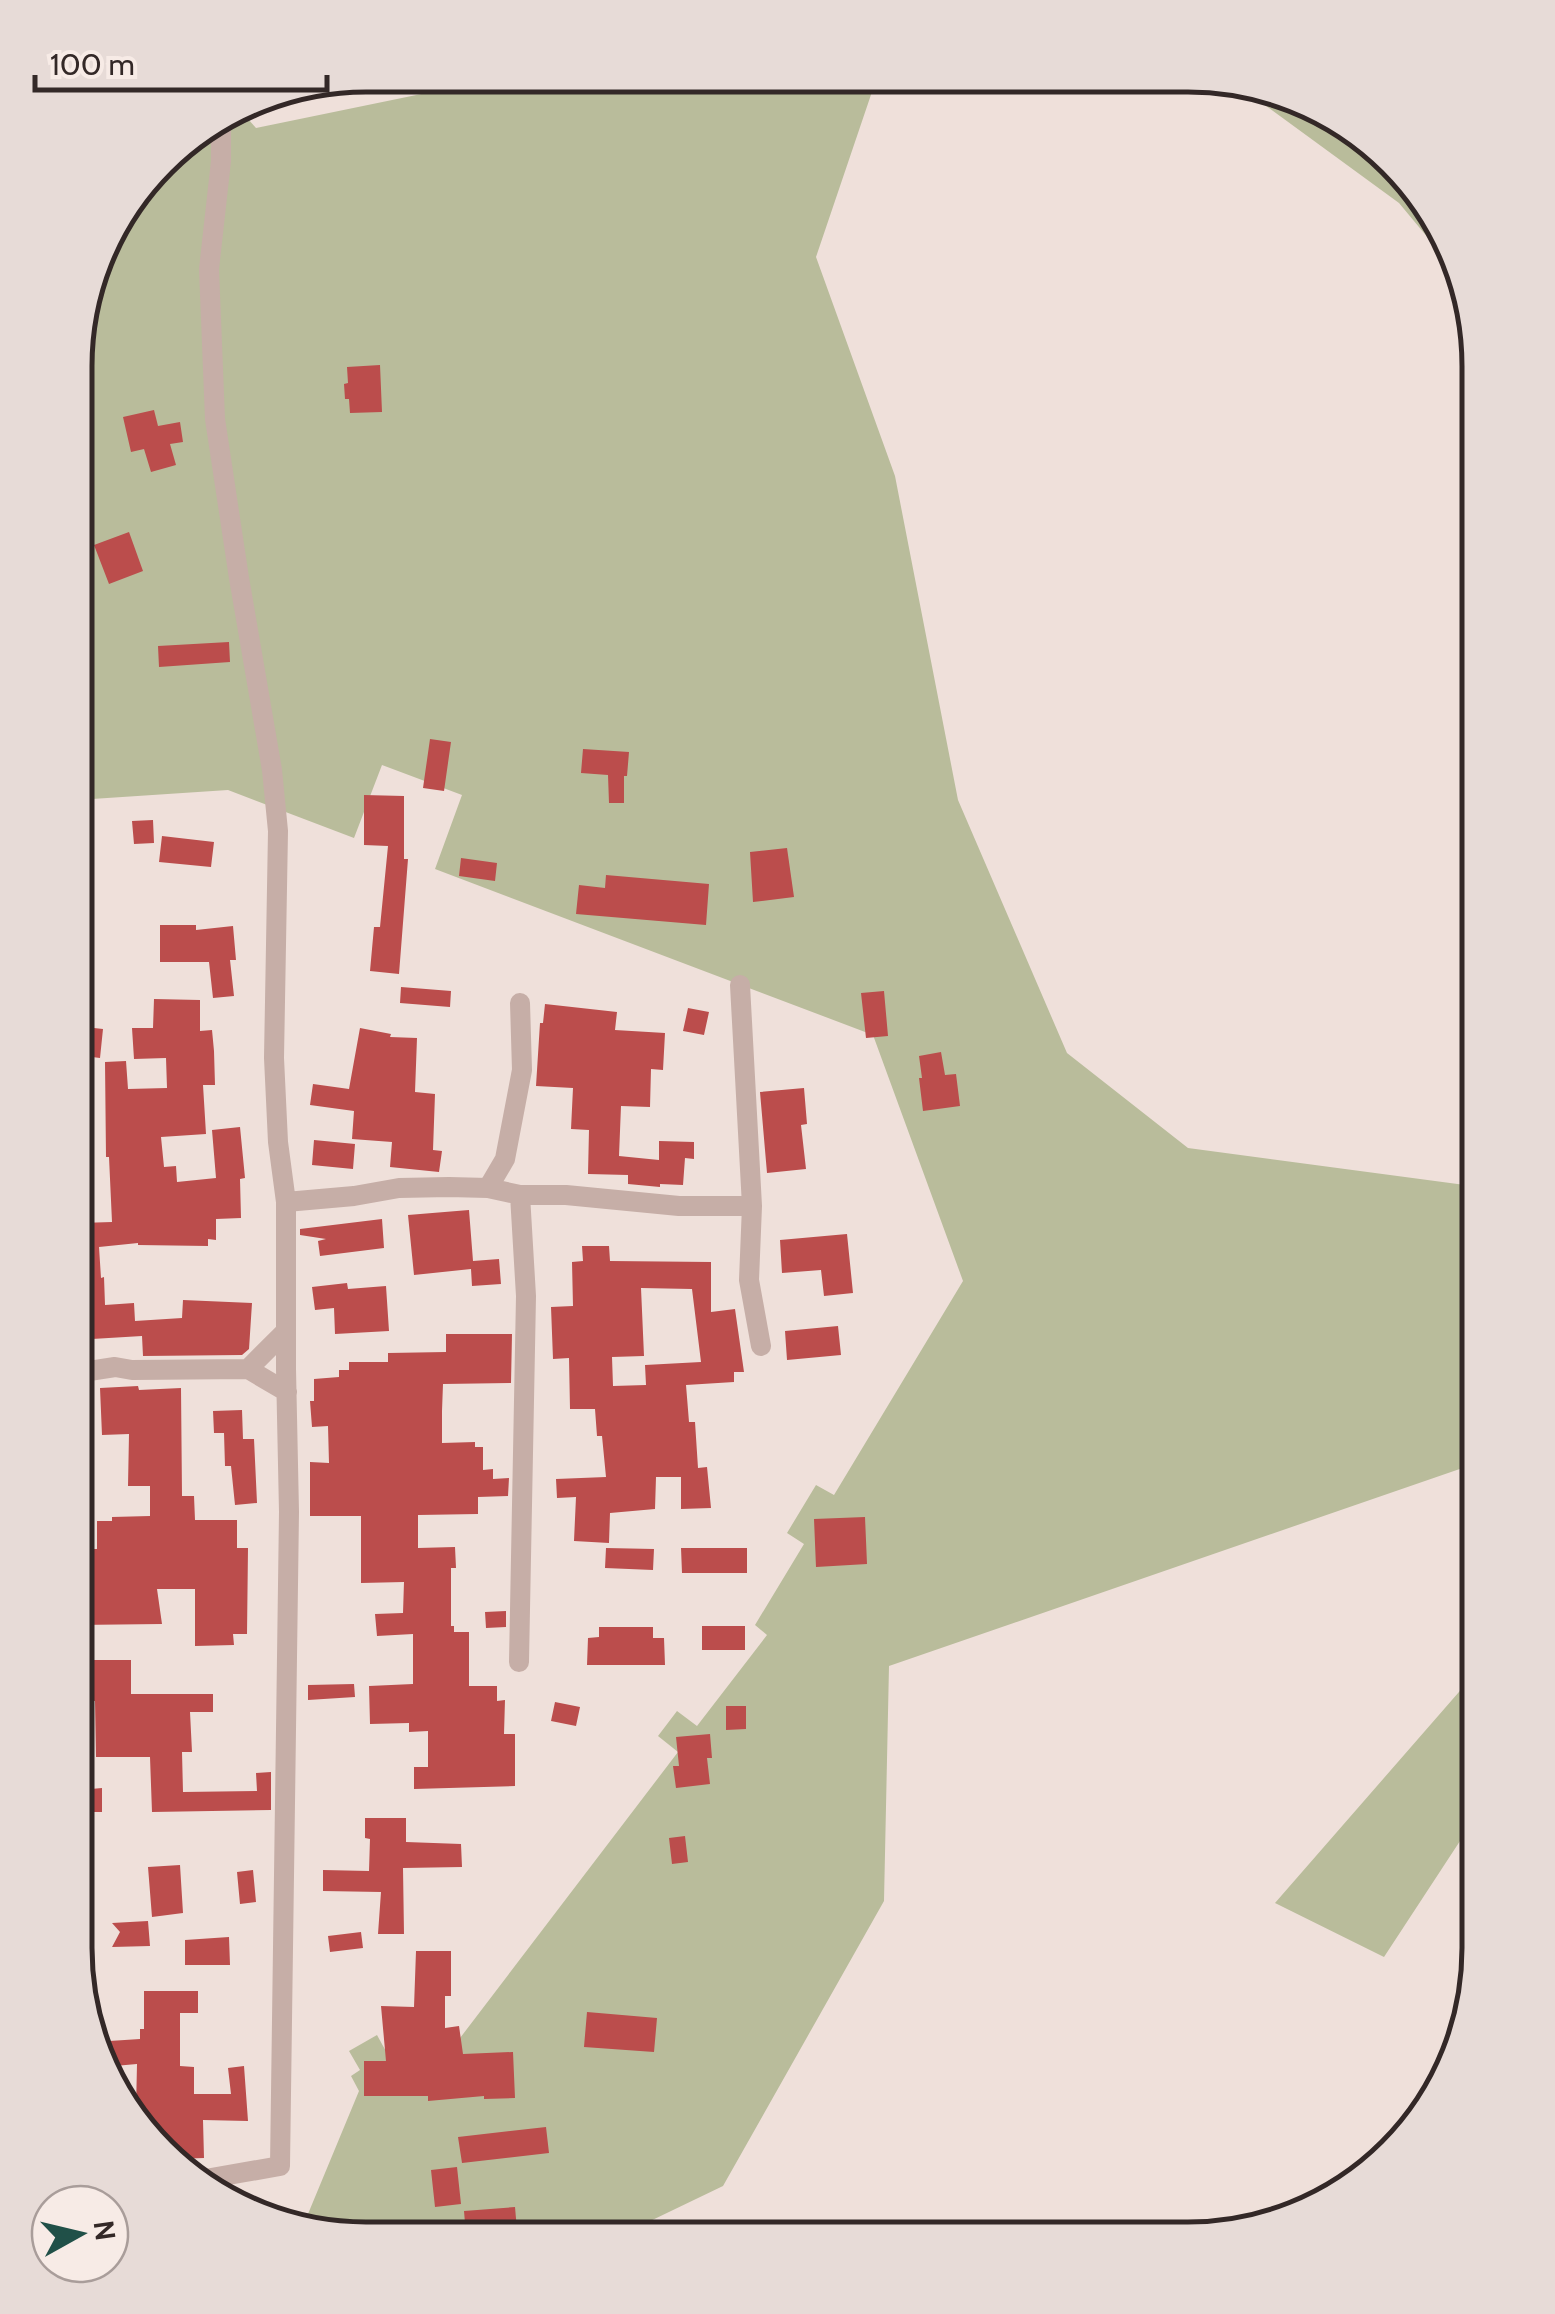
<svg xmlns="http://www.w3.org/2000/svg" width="1555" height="2314" viewBox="0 0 1555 2314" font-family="Cabin,sans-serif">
  <rect width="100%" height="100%" fill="#efe0da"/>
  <path fill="#b9bc9b" d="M514 75 877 77 816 257 895 476 958 800 1067 1053 1188 1148 1480 1187V1462L889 1666 884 1901 723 2186 617 2237H329L303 2226 359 2091 351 2076 360 2070 349 2051 377 2035 388 2055 457 2042 678 1752 658 1736 677 1711 697 1726 767 1635 755 1625 804 1544 787 1533 816 1485 834 1495 963 1281 873 1035 435 869 462 795 382 765 354 838 228 790 77 800 78 328 114 221 175 147 240 110 256 128Z
    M1228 78 1365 135 1458 254 1463 280 1399 203Z
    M1479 1669V1812L1384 1957 1275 1903Z"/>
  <path fill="#bb4d4c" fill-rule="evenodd" d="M380 365 382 412 350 413 349 399H345L344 384 348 383 347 367Z
    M154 410 158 426 180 422 183 442 170 444 176 465 151 472 144 449 131 452 123 417Z
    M129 532 143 571 109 584 94 545Z
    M229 642 230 662 159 667 158 646Z
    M430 739 451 742 444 791 423 788Z
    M583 749 629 752 627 776H624V803H609L608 775 581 773Z
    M364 795 404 796V859H408L399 974 370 971 374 927H380L388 846 364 845Z
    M153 820 154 843 134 844 132 821Z
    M162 836 214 842 211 867 159 862Z
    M787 848 794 897 753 902 750 852Z
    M461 858 497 863 495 881 459 876Z
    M606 875 709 884 706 925 576 914 579 885 605 888Z
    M160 925H196V930L233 926 236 960H230L234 996 213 998 209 962H160Z
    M401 987 451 991 450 1007 400 1003Z
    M884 991 888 1036 866 1038 861 993Z
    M154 999 200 1000V1031L212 1030 214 1051 215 1085H203L206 1134 161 1137 164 1167 176 1166 177 1182 216 1178 212 1130 240 1127 245 1178 240 1179 241 1218 216 1219V1240L208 1239V1246L138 1245V1243L99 1247 101 1278 104 1277 105 1305 134 1303 135 1321 182 1318 183 1300 252 1303 249 1349 242 1355 143 1356 142 1336 92 1339 89 1299H76V1251H81L80 1223 112 1222 109 1157H106L105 1062 126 1061 128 1089 167 1088 166 1058 134 1059 132 1028H153Z
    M545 1004 617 1012 615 1030 665 1033 663 1070 651 1069 650 1107 621 1106 619 1156 659 1160V1141L694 1142V1159L685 1158 683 1185 660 1184V1187L628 1184V1175L588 1174 589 1130 571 1129 573 1088 536 1086 540 1023H543Z
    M688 1008 709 1012 704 1035 683 1031Z
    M76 1026 103 1029 100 1058 76 1055Z
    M360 1028 391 1034 390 1037 417 1038 415 1092 435 1094 433 1150 442 1151 439 1172 390 1167 392 1142 352 1139 354 1111 310 1105 313 1084 349 1089Z
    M941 1052 945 1075 956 1074 960 1106 923 1111 919 1078H922L919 1056Z
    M804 1088 807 1124 801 1125 806 1169 767 1173 760 1092Z
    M314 1140 355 1144 353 1169 312 1165Z
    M469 1210 473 1261 499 1259 501 1284 472 1286 471 1269 414 1275 408 1215Z
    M382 1219 384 1248 320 1256 318 1241 326 1239 300 1235V1229Z
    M847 1234 853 1293 824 1296 821 1270 782 1273 780 1240Z
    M582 1246H609L610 1261 711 1262V1312L735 1309 744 1372H734V1382L686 1385 689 1422H695L698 1468 707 1467 711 1508 681 1509V1477H656L655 1509 610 1513 609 1543 574 1541 576 1497 557 1498 556 1479 606 1477 602 1436H597L595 1409H570L569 1358 553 1359 551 1307 573 1306 572 1262 583 1261ZM641 1288 692 1289 701 1362 645 1365 646 1385 613 1386 612 1357 644 1356Z
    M347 1283 348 1289 386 1286 389 1331 335 1334 334 1308 315 1310 312 1287Z
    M838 1326 841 1355 787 1360 785 1331Z
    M446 1334H512L511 1383 443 1384 442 1411V1443L475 1442V1447H483V1470L493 1469V1479L509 1478 508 1496 478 1497V1514L418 1515V1548L455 1547 456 1568H451V1626H454V1632H469V1686H497V1701L505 1700 504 1734H515V1786L414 1789V1767H428V1731L409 1732V1723L370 1724 369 1686 413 1684V1634L377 1636 375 1614 403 1613 404 1582 361 1583V1516H310V1462L329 1463 328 1426 312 1427 310 1401H314V1379L339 1377V1370H349V1362H388V1353L446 1352Z
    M138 1386 139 1390 181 1388 182 1496H194L195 1520H237V1548H248L247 1634H233L234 1645 195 1646V1589H157L162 1624 76 1625V1574H93V1549H97V1521H112V1517L150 1516V1486H128L129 1434 102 1435 100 1388Z
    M242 1410 243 1439H254L257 1503 235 1505 231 1466H225L224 1433H214L213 1411Z
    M865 1517 867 1564 816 1567 814 1519Z
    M606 1548 654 1549 653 1570 605 1568Z
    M681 1548H747V1573H682Z
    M506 1611V1627L486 1628 485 1612Z
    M702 1626H745V1650H702Z
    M599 1627H653V1638H664L665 1665H587L588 1638 599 1637Z
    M75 1660H131V1694H213V1712H190L192 1752H182L183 1792 257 1791 256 1773 271 1772V1810L152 1812 150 1757H96L95 1701H75Z
    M354 1684 355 1697 308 1700V1685Z
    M555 1702 580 1707 576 1726 551 1721Z
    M726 1706H746V1729L726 1730Z
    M710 1734 712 1758H707L710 1784 676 1788 673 1766H679L676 1737Z
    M75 1764H91V1789L102 1788V1812H75Z
    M365 1818H406V1842L461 1844 462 1867 403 1868 404 1934H378L381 1892 323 1891V1870L369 1871 370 1839 365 1838Z
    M685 1836 688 1862 672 1864 669 1838Z
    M180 1865 183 1913 152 1917 148 1867Z
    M253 1870 256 1902 240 1904 237 1872Z
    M148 1921 150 1946 112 1947 120 1932 112 1923Z
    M361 1932 363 1948 330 1952 328 1936Z
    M229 1937 230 1965H185V1940Z
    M416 1951H451V1996H445V2028L459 2026 463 2054 513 2052 515 2098 484 2099V2096L428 2101V2096H364V2061H386L381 2006 414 2007Z
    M144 1991H198V2013H180V2066L194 2067V2094H231L228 2068 244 2066 248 2121 203 2120 204 2158 174 2159 152 2130 151 2116H141L136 2110 137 2064 103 2067 97 2060 94 2042 140 2039V2029H144Z
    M587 2012 657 2018 654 2052 584 2047Z
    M546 2127 549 2153 462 2163 458 2137Z
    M457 2167 461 2204 435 2207 431 2170Z
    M515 2207 517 2230 466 2235 464 2211Z"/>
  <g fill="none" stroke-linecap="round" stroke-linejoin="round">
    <path stroke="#c6aea7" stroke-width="20" d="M488 1188 505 1159 522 1070 520 1003
      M286 1202 354 1196 399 1188 449 1187 488 1188 520 1195H566L679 1206H752L740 985
      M752 1206 749 1280 761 1346
      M248 1369 287 1392
      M76 1373 115 1367 132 1370 248 1369 286 1331
      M519 1662 526 1296 520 1195
      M194 2181 280 2166 289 1512 286 1369V1202L278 1142 274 1058 278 831 272 770 239 578 215 419 209 269 221 161V120"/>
  </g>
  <path d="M0 0H1555V2314H0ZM366 92H1188A274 274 0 0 1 1462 366V1948A274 274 0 0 1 1188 2222H366A274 274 0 0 1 92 1948V366A274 274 0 0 1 366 92Z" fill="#e7dbd7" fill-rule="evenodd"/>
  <path fill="none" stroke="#332827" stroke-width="5" d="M366 92H1188A274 274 0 0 1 1462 366V1948A274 274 0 0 1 1188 2222H366A274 274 0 0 1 92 1948V366A274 274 0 0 1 366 92Z"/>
  <g transform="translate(80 2234) rotate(82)"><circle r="48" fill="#f7ebe6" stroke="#a99d9a" stroke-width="2.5"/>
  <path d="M0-8L18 38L0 25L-18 38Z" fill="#205048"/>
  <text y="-15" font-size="28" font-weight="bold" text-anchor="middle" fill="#332827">N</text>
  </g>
  <path d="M35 75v15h292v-15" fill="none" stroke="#332827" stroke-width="5"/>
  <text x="50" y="75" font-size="30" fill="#332827" stroke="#f7ebe6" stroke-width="8" paint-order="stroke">100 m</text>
</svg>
